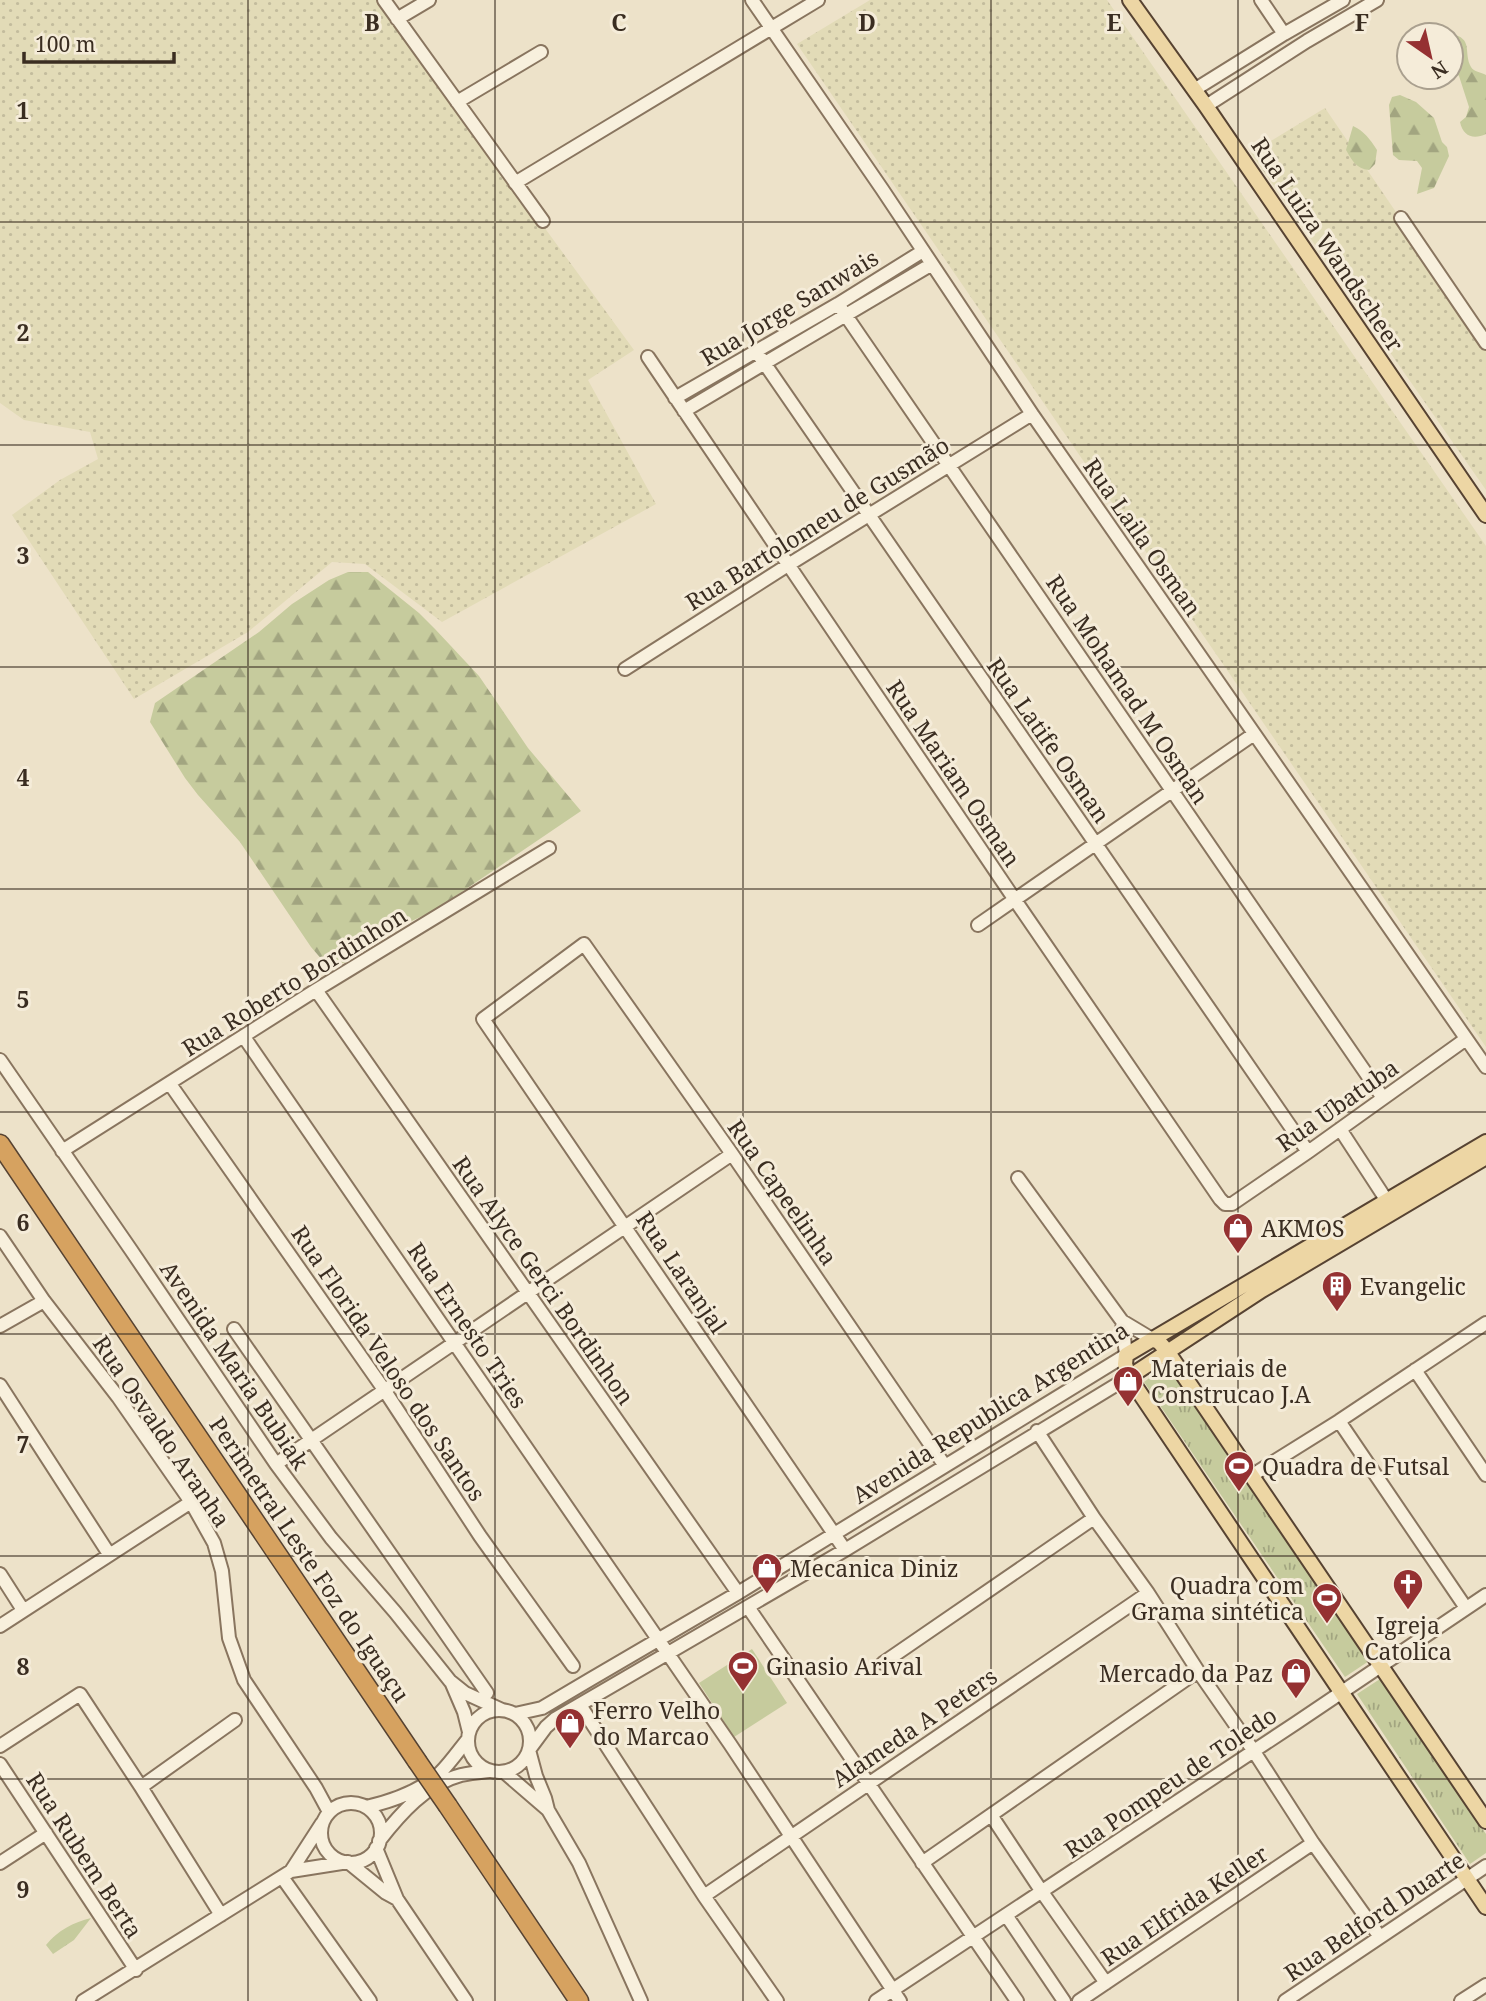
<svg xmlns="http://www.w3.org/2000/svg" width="1486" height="2001" viewBox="0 0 1486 2001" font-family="'Noto Serif',serif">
  <defs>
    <pattern id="farmland-dots" width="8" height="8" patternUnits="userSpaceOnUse" patternTransform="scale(1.75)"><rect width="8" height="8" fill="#e2dbb7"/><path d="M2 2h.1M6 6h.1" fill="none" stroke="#c3bc9d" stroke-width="1.8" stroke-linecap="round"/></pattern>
    <pattern id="forest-firs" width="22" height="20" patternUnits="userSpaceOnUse" patternTransform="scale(1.75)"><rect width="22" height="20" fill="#c6cb9d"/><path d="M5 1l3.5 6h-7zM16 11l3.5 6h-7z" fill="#a2a580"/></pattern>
    <pattern id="park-tufts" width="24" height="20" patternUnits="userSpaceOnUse" patternTransform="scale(1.75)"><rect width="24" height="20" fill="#c6cb9d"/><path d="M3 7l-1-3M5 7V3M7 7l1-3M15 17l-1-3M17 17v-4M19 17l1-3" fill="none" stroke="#a2a580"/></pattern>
  </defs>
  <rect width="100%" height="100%" fill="#ede2c9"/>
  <path fill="url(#farmland-dots)" d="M0 0H378L634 350 588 380 656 504 442 622 365 564 332 562 248 632 134 699 12 515 60 480 98 459 90 432 24 420 0 403Z
    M870 0H1107L1486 546V1047L797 44Z
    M1325 108 1486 344V490L1251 153Z"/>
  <path fill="#c6cb9d" d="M752 1649 787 1703 734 1737 699 1683Z"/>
  <path fill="url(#forest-firs)" d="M1451 34C1474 38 1463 53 1471 67 1474 72 1481 72 1486 75V134C1473 140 1463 136 1460 122L1466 117 1469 107 1459 76 1451 67 1450 35Z
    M1400 95 1416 102 1434 118 1442 142 1447 147 1449 156 1434 188 1417 194 1422 168 1417 161 1399 160 1393 155 1389 105 1392 97Z
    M1353 126C1364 131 1370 139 1377 150L1375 164 1369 170C1356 169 1352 160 1346 150Z
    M348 572H368L419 613 435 629 479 676 528 748 581 811 435 910 397 928 345 963 324 962 311 947 240 842 198 795 185 778 150 722 155 703 259 632 292 604 329 580Z
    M91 1918 74 1940 53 1954 46 1945C57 1931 74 1922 91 1918Z"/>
  <path fill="url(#park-tufts)" d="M1168 1364 1369 1661 1345 1677 1144 1382Z
    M1380 1679 1486 1834V1853L1470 1864 1357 1694Z"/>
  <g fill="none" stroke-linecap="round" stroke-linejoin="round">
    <g stroke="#89755f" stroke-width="16">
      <path id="minor" d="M384 0 543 221
        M752 0 882 189 1032 414 1486 1067
        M1261 0 1284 34
        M397 19 429 0
        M1194 90 1284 34 1343 0
        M457 102 541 52
        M1206 106 1307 41 1377 0
        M515 183 818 0
        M1401 218 1486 343
        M838 304 1383 1098
        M756 351 1308 1152
        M648 357 1015 900 1220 1199 1225 1204H1232L1308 1152 1466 1039
        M675 398 838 304 923 251
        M684 411 932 264
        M625 669 788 565 1032 414
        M978 925 1254 734
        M316 990 738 1593
        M244 1037 730 1744 900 2001
        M0 1060 131 1250 276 1464 331 1538 395 1612 450 1681 465 1693 502 1710
        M170 1084 385 1391 480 1536 573 1666
        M1340 1129 1387 1201
        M62 1151 316 990 549 848
        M1018 1178 1122 1321 1152 1339
        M0 1236 44 1301 118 1397 191 1502 214 1543 222 1571 229 1638 244 1680 316 1788 329 1812
        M0 1326 44 1301
        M234 1329 487 1693
        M1415 1370 1486 1475
        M0 1385 109 1554
        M1339 1421 1466 1608
        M1037 1431 1094 1518 1148 1593 1198 1671 1253 1750 1313 1843 1380 1937
        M276 1464 732 1154
        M1251 1476 1339 1421 1486 1323
        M845 1550 483 1019 584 944 732 1154 945 1466
        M0 1574 23 1610
        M748 1607 1017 2001
        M0 1626 191 1502
        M883 1663 1094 1518
        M452 1684 464 1712 469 1732
        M580 1705 704 1896 777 2001
        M468 1741a31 31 0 1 1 62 0a31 31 0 1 1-62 0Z
        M515 1714 542 1708 591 1679 738 1593 1126 1355 1122 1321
        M0 1746 80 1694 141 1787 221 1915
        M0 1764 136 1970
        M504 1772 548 1810
        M141 1787 235 1720
        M321 1833a30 30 0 1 1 60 0a30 30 0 1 1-60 0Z
        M366 1807C393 1801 419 1792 440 1773 450 1763 459 1750 468 1739
        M991 1815 1042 1892 1106 1983
        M379 1841C400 1814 426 1784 461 1775 470 1773 480 1772 489 1771
        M376 1848 397 1899 466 2001
        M0 1863 46 1833
        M922 1863 1198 1671
        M291 1871 348 1862 386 1893 397 1899
        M282 1877 370 2001
        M704 1896 1148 1593
        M1006 1915 1064 2001
        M83 2001 291 1871 322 1823
        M641 2001 579 1863 548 1810 545 1798 536 1776 529 1750 546 1727 555 1719 845 1550 1129 1377
        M876 2001 1296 1723 1486 1595
        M1079 2001 1313 1843
        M1285 2001 1486 1866
        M1461 2001 1486 1985"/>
    </g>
    <g stroke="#574332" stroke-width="18">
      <path id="major" d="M1130 0 1206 106 1486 515
        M1486 1142 1126 1355 1125 1364 1129 1377 1486 1907
        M1152 1339 1159 1342 1167 1351 1486 1821
        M1129 1377 1262 1290 1486 1157"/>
    </g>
    <g stroke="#574332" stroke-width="21">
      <path id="highway" d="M0 1144 417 1761
        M448 1806 579 2001"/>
    </g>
    <use href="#minor" stroke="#f8f0dd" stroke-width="12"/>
    <use href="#major" stroke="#edd6a4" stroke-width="14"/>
    <use href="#highway" stroke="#d6a260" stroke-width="18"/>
    <g stroke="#574332" stroke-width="21" stroke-linecap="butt">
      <path id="highway-bridge" d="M417 1761 448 1806"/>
    </g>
    <use href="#highway-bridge" stroke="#d6a260" stroke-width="18"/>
  </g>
  <path fill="none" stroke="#3a2d21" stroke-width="2" stroke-opacity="0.55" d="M248 0V2001M495 0V2001M743 0V2001M991 0V2001M1238 0V2001M0 222H1486M0 445H1486M0 667H1486M0 889H1486M0 1112H1486M0 1334H1486M0 1556H1486M0 1779H1486"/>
  <defs>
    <g id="shop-pin" transform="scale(1.575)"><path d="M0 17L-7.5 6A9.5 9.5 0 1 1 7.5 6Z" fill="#953132" stroke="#f5ecd9"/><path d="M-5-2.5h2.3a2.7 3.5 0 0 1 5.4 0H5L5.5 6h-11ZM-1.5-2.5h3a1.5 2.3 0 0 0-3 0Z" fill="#fff"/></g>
    <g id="building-pin" transform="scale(1.575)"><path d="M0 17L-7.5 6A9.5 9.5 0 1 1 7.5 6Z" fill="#953132" stroke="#f5ecd9"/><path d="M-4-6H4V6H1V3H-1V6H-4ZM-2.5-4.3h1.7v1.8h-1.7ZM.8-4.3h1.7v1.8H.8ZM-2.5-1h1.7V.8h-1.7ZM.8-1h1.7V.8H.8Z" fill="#fff"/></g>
    <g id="stadium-pin" transform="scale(1.575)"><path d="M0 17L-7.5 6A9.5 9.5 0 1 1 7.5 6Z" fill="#953132" stroke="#f5ecd9"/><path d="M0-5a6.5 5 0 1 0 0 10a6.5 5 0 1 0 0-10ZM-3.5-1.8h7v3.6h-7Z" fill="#fff"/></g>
    <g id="church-pin" transform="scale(1.575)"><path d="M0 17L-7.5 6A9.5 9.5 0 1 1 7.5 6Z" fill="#953132" stroke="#f5ecd9"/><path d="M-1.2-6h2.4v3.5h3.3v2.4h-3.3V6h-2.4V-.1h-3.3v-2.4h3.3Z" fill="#fff"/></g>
  </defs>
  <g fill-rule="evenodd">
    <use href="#shop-pin" x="1238" y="1228"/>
    <use href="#building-pin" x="1337" y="1286"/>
    <use href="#shop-pin" x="1128" y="1381"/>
    <use href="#stadium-pin" x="1239" y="1466"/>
    <use href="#shop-pin" x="767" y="1568"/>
    <use href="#church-pin" x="1408" y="1584"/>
    <use href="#stadium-pin" x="1327" y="1598"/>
    <use href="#stadium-pin" x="743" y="1666"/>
    <use href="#shop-pin" x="1296" y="1673"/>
    <use href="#shop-pin" x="570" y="1723"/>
  </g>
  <g text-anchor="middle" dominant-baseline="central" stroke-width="6" stroke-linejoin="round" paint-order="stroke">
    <g font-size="23" fill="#3a2d21" stroke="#f5ecd9">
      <text transform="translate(1328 244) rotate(56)">Rua Luiza Wandscheer</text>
      <text transform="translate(789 307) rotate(-31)">Rua Jorge Sanwais</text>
      <text transform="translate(817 523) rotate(-32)">Rua Bartolomeu de Gusmão</text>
      <text transform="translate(1143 537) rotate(55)">Rua Laila Osman</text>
      <text transform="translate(1128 689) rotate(56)">Rua Mohamad M Osman</text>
      <text transform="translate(1049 740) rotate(55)">Rua Latife Osman</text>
      <text transform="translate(954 773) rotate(56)">Rua Mariam Osman</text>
      <text transform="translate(294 981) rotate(-32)">Rua Roberto Bordinhon</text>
      <text transform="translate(1337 1105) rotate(-35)">Rua Ubatuba</text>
      <text transform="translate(783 1192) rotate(55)">Rua Capeelinha</text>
      <text transform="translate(682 1272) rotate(56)">Rua Laranjal</text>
      <text transform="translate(544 1280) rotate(55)">Rua Alyce Gerci Bordinhon</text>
      <text transform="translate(468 1325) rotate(56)">Rua Ernesto Tries</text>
      <text transform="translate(389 1363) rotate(56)">Rua Florida Veloso dos Santos</text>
      <text transform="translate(235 1365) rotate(56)">Avenida Maria Bubiak</text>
      <text transform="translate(990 1412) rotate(-32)">Avenida Republica Argentina</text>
      <text transform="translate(162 1431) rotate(56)">Rua Osvaldo Aranha</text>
      <text transform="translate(310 1559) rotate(56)">Perimetral Leste Foz do Iguaçu</text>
      <text transform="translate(914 1727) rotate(-34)">Alameda A Peters</text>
      <text transform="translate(1170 1782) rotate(-34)">Rua Pompeu de Toledo</text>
      <text transform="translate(85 1855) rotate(57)">Rua Rubem Berta</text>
      <text transform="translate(1184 1905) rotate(-34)">Rua Elfrida Keller</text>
      <text transform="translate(1374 1916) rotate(-34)">Rua Belford Duarte</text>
    </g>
    <g font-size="23" fill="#3a2d21" stroke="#f5ecd9" text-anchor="start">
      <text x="1261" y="1228">AKMOS</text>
      <text x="1360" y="1286">Evangelic</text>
      <text x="1151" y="1368">Materiais de<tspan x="1151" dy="26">Construcao J.A</tspan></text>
      <text x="1262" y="1466">Quadra de Futsal</text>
      <text x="790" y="1568">Mecanica Diniz</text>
      <text x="1304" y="1585" text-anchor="end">Quadra com<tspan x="1304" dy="26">Grama sintética</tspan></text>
      <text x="1408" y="1625" text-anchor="middle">Igreja<tspan x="1408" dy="26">Catolica</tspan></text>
      <text x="766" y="1666">Ginasio Arival</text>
      <text x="1273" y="1673" text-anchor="end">Mercado da Paz</text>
      <text x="593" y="1710">Ferro Velho<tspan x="593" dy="26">do Marcao</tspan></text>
    </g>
  </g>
  <g font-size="23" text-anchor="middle" font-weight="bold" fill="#3a2d21" stroke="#f5ecd9" stroke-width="6" stroke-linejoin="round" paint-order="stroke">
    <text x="372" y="31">B</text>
    <text x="619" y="31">C</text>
    <text x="867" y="31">D</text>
    <text x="1114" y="31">E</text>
    <text x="1362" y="31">F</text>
    <text x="23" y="119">1</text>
    <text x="23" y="341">2</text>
    <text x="23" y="564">3</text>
    <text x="23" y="786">4</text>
    <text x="23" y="1008">5</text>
    <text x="23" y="1231">6</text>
    <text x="23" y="1453">7</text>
    <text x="23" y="1675">8</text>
    <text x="23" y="1898">9</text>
  </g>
  <g transform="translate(1430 56) rotate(146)"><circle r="33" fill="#f5ecd9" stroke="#aaa08f" stroke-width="2"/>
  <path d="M0-5L12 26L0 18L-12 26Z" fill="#953132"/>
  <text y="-10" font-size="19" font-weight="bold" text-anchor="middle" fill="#3a2d21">N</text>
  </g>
  <path d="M24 52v10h150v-10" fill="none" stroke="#3a2d21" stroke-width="3.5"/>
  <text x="35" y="52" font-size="21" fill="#3a2d21" stroke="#f5ecd9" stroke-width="5" paint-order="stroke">100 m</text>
</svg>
